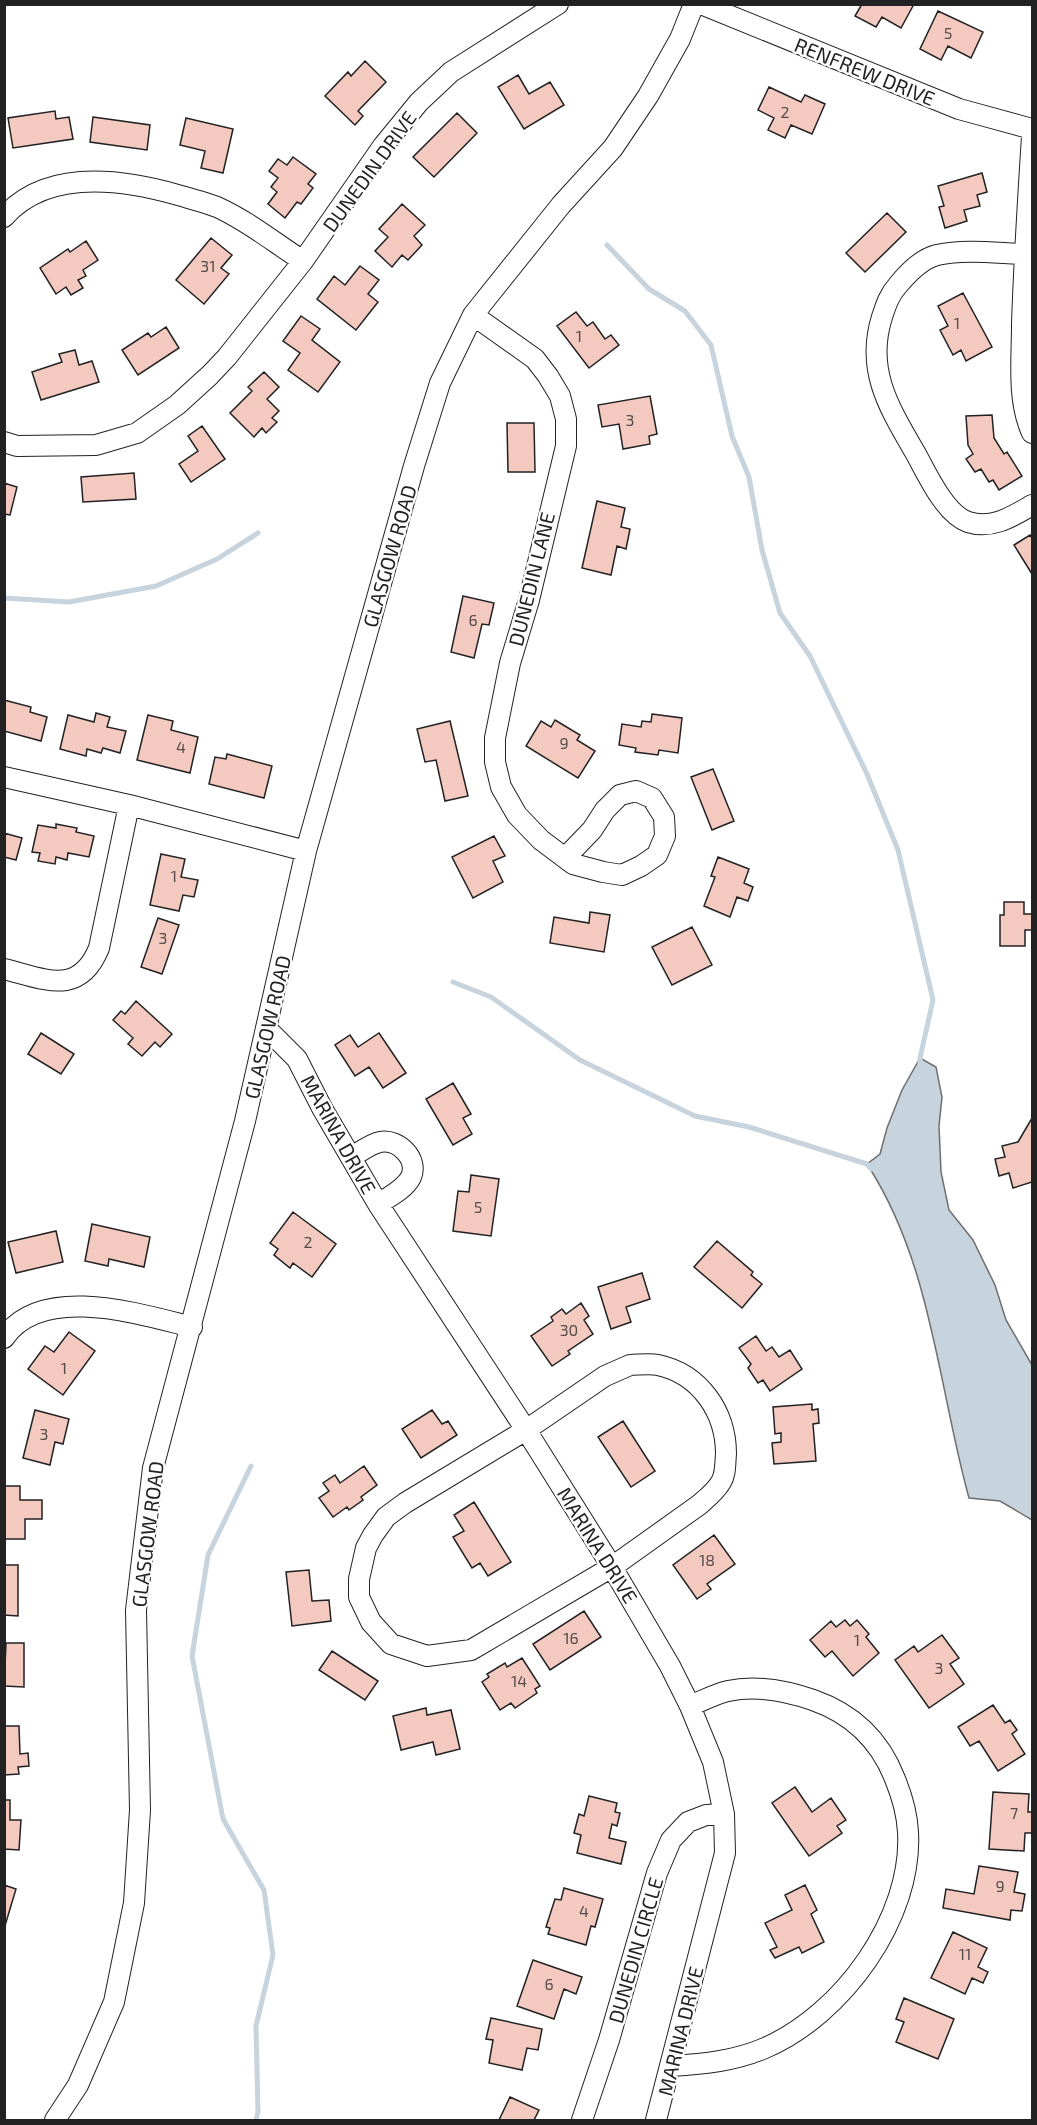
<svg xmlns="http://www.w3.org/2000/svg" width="1037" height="2125" viewBox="0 0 1037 2125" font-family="'Exo 2',sans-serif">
  <rect width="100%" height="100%" fill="#fff"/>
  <path fill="#c7d3dd" stroke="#6f6f6f" stroke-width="1.5" d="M920 1058 936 1067 942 1097 939 1126 941 1172 949 1210 973 1240 995 1285 1006 1320 1032 1365V1520L1000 1501 969 1498C938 1386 932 1264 867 1164L880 1154 887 1128 902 1090Z"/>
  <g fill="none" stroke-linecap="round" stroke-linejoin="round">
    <path stroke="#c7d3dd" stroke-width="5" d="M607 245 649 289 685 311 711 345 732 436 749 477 762 550 780 613 810 656 867 774 898 850 933 1000 920 1058V1066
      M4 598 69 602 156 586 217 559 258 533
      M453 982 491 997 580 1060 695 1116 749 1127 867 1164 871 1169
      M251 1466 208 1555 192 1656 223 1819 264 1890 273 1955 256 2026 258 2112 256 2120"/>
  </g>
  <path fill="#f3c9c0" stroke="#222" stroke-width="1.5" d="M862 4H914L901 28 882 17 876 27 855 16Z
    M938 11 983 32 971 58 948 46 941 60 920 49Z
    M365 61 386 82 358 111 363 116 355 125 325 96 348 72 351 76Z
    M518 75 529 94 550 82 564 105 524 129 498 87Z
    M769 87 801 102 805 95 825 104 812 134 791 125 785 138 768 130 774 118 758 110Z
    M55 111 56 119 69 117 73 139 13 148 8 118Z
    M457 113 477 133 434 177 413 157Z
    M93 117 150 125 147 150 90 142Z
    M186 118 233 129 223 173 201 168 205 151 180 145Z
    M293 157 316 174 308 184 313 188 301 204 297 202 285 218 268 204 277 192 271 187 278 178 269 171 278 159 287 165Z
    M982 173 987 192 977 195 980 206 964 210 967 221 945 228 939 207 944 206 938 186Z
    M402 204 425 225 414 236 422 245 408 260 402 255 392 267 375 251 388 237 379 229Z
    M887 213 906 232 865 272 846 253Z
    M211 238 232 255 221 268 229 274 204 304 176 280Z
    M86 241 98 260 83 270 86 276 78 280 83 288 71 295 66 287 56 294 40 268 68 249 70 252Z
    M360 266 379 280 368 294 378 302 356 330 317 299 334 276 345 285Z
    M963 293 992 347 966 361 961 350 953 355 940 330 948 326 938 306Z
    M576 312 587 326 593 322 605 339 611 335 619 345 589 368 557 326Z
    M301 316 320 329 312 340 340 362 318 392 288 370 300 353 283 341Z
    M166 327 179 348 138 375 122 350 148 333 151 337Z
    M75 350 79 365 92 361 99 382 41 400 32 372 62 362 59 354Z
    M264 372 279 387 267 399 279 411 272 418 277 422 266 433 262 428 254 437 230 413 252 391 248 387Z
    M650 396 657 434 649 436 650 444 623 449 619 424 602 427 598 405Z
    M992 415 994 438 1004 454 1007 452 1022 476 999 490 993 480 989 482 981 469 975 472 966 459 973 454 968 445 966 416Z
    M507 423H534L535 472H508Z
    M202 426 225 459 191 482 179 464 198 451 188 436Z
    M134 473 136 499 83 502 81 477Z
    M4 483 17 487 10 515 4 514Z
    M597 501 625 508 621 527 630 529 626 549 617 546 611 575 582 568Z
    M1030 535 1032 538V574L1014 545Z
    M463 596 494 603 489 625 482 624 474 658 451 652Z
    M4 700 31 707 30 712 47 717 41 741 4 731Z
    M96 713 110 717 107 727 126 731 120 753 103 748 101 753 87 749 86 756 60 749 68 715 94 722Z
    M652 714 682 718 678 753 659 750 658 755 635 752 636 748 619 745 622 724 641 727 642 721 651 722Z
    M148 715 173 721 171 730 198 737 190 773 137 760Z
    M555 720 580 735 577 740 595 751 578 778 526 746 541 721 551 727Z
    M450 721 468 796 445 801 436 760 425 762 417 729Z
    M227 754 272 766 264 798 209 784 215 757 226 759Z
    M713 769 734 821 712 830 691 777Z
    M56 824 77 828 76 832 94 836 89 857 68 853 67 860 56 857 55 864 38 861 40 853 32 852 38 825 56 828Z
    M4 833 22 838 16 860 4 857Z
    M494 836 505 856 493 861 503 882 473 898 452 857Z
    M161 854 185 859 181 877 198 880 194 897 183 895 179 911 150 905Z
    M718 857 749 869 744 883 753 887 748 901 737 897 730 917 704 906 715 877 711 876Z
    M1004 902H1024V914H1032V930H1025V946H1000V915H1004Z
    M590 912 610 915 604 952 550 943 554 917 589 923Z
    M158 918 179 925 162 974 141 967Z
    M692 927 712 965 672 985 652 947Z
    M136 1001 172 1034 160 1047 155 1042 142 1056 128 1044 133 1038 113 1020 121 1011 125 1014Z
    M41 1033 74 1054 61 1074 28 1054Z
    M379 1033 406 1073 383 1088 369 1067 355 1076 335 1045 350 1035 358 1047Z
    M453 1083 471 1114 463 1118 472 1134 453 1145 426 1099Z
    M1032 1118V1182L1013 1188 1009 1173 999 1176 995 1159 1005 1157 1002 1146 1018 1142Z
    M471 1175 499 1179 491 1236 453 1231 458 1191 469 1192Z
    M293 1212 336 1244 312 1277 293 1263 290 1268 274 1255 278 1249 270 1243Z
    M92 1224 150 1237 144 1267 109 1259 108 1266 85 1261Z
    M56 1231 63 1262 16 1273 8 1242Z
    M717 1241 753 1272 751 1275 762 1284 742 1308 694 1267Z
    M642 1273 650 1299 626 1307 631 1322 611 1329 598 1287Z
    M581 1303 589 1316 584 1320 593 1334 568 1351 570 1354 552 1366 531 1336 553 1321 551 1317 562 1309 566 1314Z
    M69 1332 95 1351 63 1395 28 1369 45 1346 54 1352Z
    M756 1336 766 1351 772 1347 779 1357 790 1350 802 1369 770 1391 763 1380 758 1383 748 1368 751 1364 739 1348Z
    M812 1404V1410L818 1409 819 1423 813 1424 816 1461 774 1464 772 1443 781 1442V1433L775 1434 773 1407Z
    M35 1410 69 1419 63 1444 55 1442 50 1465 23 1458Z
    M432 1410 442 1424 448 1421 457 1435 421 1458 402 1429Z
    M623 1421 655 1471 631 1487 598 1437Z
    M364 1466 377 1485 361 1497 363 1500 349 1510 347 1507 333 1517 319 1498 329 1491 323 1483 335 1475 340 1483Z
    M4 1486H20V1500H42V1519H25V1539H4Z
    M474 1502 511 1562 488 1576 480 1563 472 1568 453 1537 464 1531 454 1515Z
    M714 1535 735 1564 707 1584 711 1589 697 1599 673 1565Z
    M4 1565H18V1616L4 1615Z
    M309 1570 312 1601 329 1600 331 1621 292 1626 286 1572Z
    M584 1611 601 1637 550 1670 533 1644Z
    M845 1620 850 1626 857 1620 869 1634 866 1637 879 1653 853 1676 832 1651 825 1657 810 1640 831 1621 836 1627Z
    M942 1635 959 1658 950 1664 964 1684 929 1708 895 1660 914 1646 918 1652Z
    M6 1643H24V1687L4 1686Z
    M332 1651 378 1681 365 1700 319 1670Z
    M522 1658 540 1686 535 1689 537 1693 515 1708 511 1703 500 1710 482 1682 489 1677 487 1674 505 1663 507 1667Z
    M993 1705 1005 1723 1010 1720 1017 1730 1012 1734 1025 1754 998 1771 979 1741 970 1746 958 1727Z
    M426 1708 427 1715 451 1710 460 1749 436 1755 433 1742 401 1750 393 1716Z
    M4 1726H19L20 1754 28 1753 29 1766 18 1767 19 1774 4 1775Z
    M795 1787 812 1812 831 1798 846 1820 837 1826 842 1833 809 1856 772 1803Z
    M993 1792 1029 1794 1028 1812H1032V1833H1025L1024 1851 989 1849Z
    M589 1796 617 1803 615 1812 620 1813 617 1826 612 1824 609 1838 626 1842 621 1864 577 1853 581 1835 574 1833 579 1814 584 1816Z
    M4 1800H10V1820H21L19 1850 4 1849Z
    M979 1866 1018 1872 1014 1892 1025 1894 1022 1911 1011 1910 1010 1920 943 1908 946 1889 974 1894Z
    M4 1885 16 1889 4 1929Z
    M805 1885 817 1910 811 1914 824 1942 802 1953 799 1947 775 1958 770 1950 777 1947 765 1923 792 1910 785 1895Z
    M564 1888 603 1899 595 1927 591 1926 586 1945 548 1934 550 1928 546 1927 555 1899 561 1900Z
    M953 1932 987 1948 978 1967 988 1972 983 1983 972 1978 965 1994 931 1978Z
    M533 1960 582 1977 576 1994 564 1989 554 2019 517 2006Z
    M904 1998 954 2019 938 2059 896 2042 904 2022 896 2019Z
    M491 2018 542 2029 538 2050 527 2048 522 2070 489 2063 493 2040 486 2039Z
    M510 2097 539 2110 534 2120H499Z"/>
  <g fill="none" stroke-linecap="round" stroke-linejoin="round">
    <g stroke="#222" stroke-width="22">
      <path id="minor" d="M701 4 959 109 1032 129
        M1032 136C1028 199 1024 261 1022 324 1022 361 1017 400 1032 433
        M4 217C47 168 122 179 178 195 191 199 205 202 217 207 248 221 275 243 303 261L227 357 210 375 177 405 137 433 96 445 17 446 4 442
        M1024 254C995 253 965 249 937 255 921 259 908 273 898 285 889 295 886 305 882 317 865 371 890 409 916 454 927 474 945 514 968 522 992 530 1013 516 1032 505
        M303 261 383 146 419 102 451 72 558 4
        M473 315 535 359 548 376 560 396 566 419V446L529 600 510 663 495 738V762L501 787 517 815 541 840 573 864 603 872 622 875 641 866 657 855 665 836 664 817 652 798 636 791 620 795 605 810 592 830 565 858
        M4 777 129 805 306 851
        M4 969C45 979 79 997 99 948L129 805
        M267 1029 297 1059 322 1108 378 1204 526 1430 612 1567 670 1666 690 1706 713 1762 724 1814 725 1853 656 2120
        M351 1157C359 1153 370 1144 380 1142 398 1138 419 1159 411 1177 405 1189 389 1197 378 1204
        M4 1338C41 1283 140 1314 192 1327
        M630 1365C638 1365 649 1363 658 1365 700 1374 726 1412 726 1454 725 1463 726 1474 721 1482 716 1491 707 1498 699 1505L612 1567 471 1650 427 1656 391 1644 371 1622 359 1597V1579L366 1548 373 1535 386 1517 405 1503 526 1430 605 1376Z
        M671 2066C704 2064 735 2061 765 2048 842 2015 913 1918 908 1832 907 1813 902 1796 895 1779 880 1740 853 1714 813 1700 787 1691 756 1685 728 1691 715 1694 702 1701 690 1706
        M55 2120 78 2085 114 2002 134 1903 140 1810 136 1610 153 1468 245 1121 306 851 414 466 440 383 473 315 561 205 613 148 648 96 680 39 694 4
        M582 2120 609 2040 657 1873 671 1840 688 1822 706 1815 724 1814"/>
    </g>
    <use href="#minor" stroke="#fff" stroke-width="20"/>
  </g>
  <g text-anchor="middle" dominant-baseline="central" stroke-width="4.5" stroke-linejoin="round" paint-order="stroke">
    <g font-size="16" fill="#564c4a">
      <text x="948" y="32">5</text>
      <text x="785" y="111">2</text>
      <text x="208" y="265">31</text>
      <text x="957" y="322">1</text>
      <text x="579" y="335">1</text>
      <text x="630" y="419">3</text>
      <text x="473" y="619">6</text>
      <text x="564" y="742">9</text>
      <text x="181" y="746">4</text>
      <text x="174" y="875">1</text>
      <text x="163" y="937">3</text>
      <text x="478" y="1206">5</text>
      <text x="308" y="1241">2</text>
      <text x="569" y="1329">30</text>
      <text x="64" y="1367">1</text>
      <text x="44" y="1433">3</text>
      <text x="707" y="1559">18</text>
      <text x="571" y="1637">16</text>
      <text x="857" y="1639">1</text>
      <text x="939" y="1667">3</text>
      <text x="519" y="1680">14</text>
      <text x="1014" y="1812">7</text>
      <text x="1000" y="1885">9</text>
      <text x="584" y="1910">4</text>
      <text x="965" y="1953">11</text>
      <text x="549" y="1983">6</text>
    </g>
    <g font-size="20" fill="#222" stroke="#fff">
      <text transform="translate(865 71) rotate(22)">RENFREW DRIVE</text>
      <text transform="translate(369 171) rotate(-54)">DUNEDIN DRIVE</text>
      <text transform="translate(389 556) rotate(-74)">GLASGOW ROAD</text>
      <text transform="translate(531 579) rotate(-76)">DUNEDIN LANE</text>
      <text transform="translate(267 1027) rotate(-77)">GLASGOW ROAD</text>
      <text transform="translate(339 1134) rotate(61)">MARINA DRIVE</text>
      <text transform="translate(147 1534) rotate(-83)">GLASGOW ROAD</text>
      <text transform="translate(598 1545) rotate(58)">MARINA DRIVE</text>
      <text transform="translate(635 1950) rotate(-74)">DUNEDIN CIRCLE</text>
      <text transform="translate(680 2031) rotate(-76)">MARINA DRIVE</text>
    </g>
  </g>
  <rect width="1037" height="2125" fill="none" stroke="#222222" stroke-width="12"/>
</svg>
